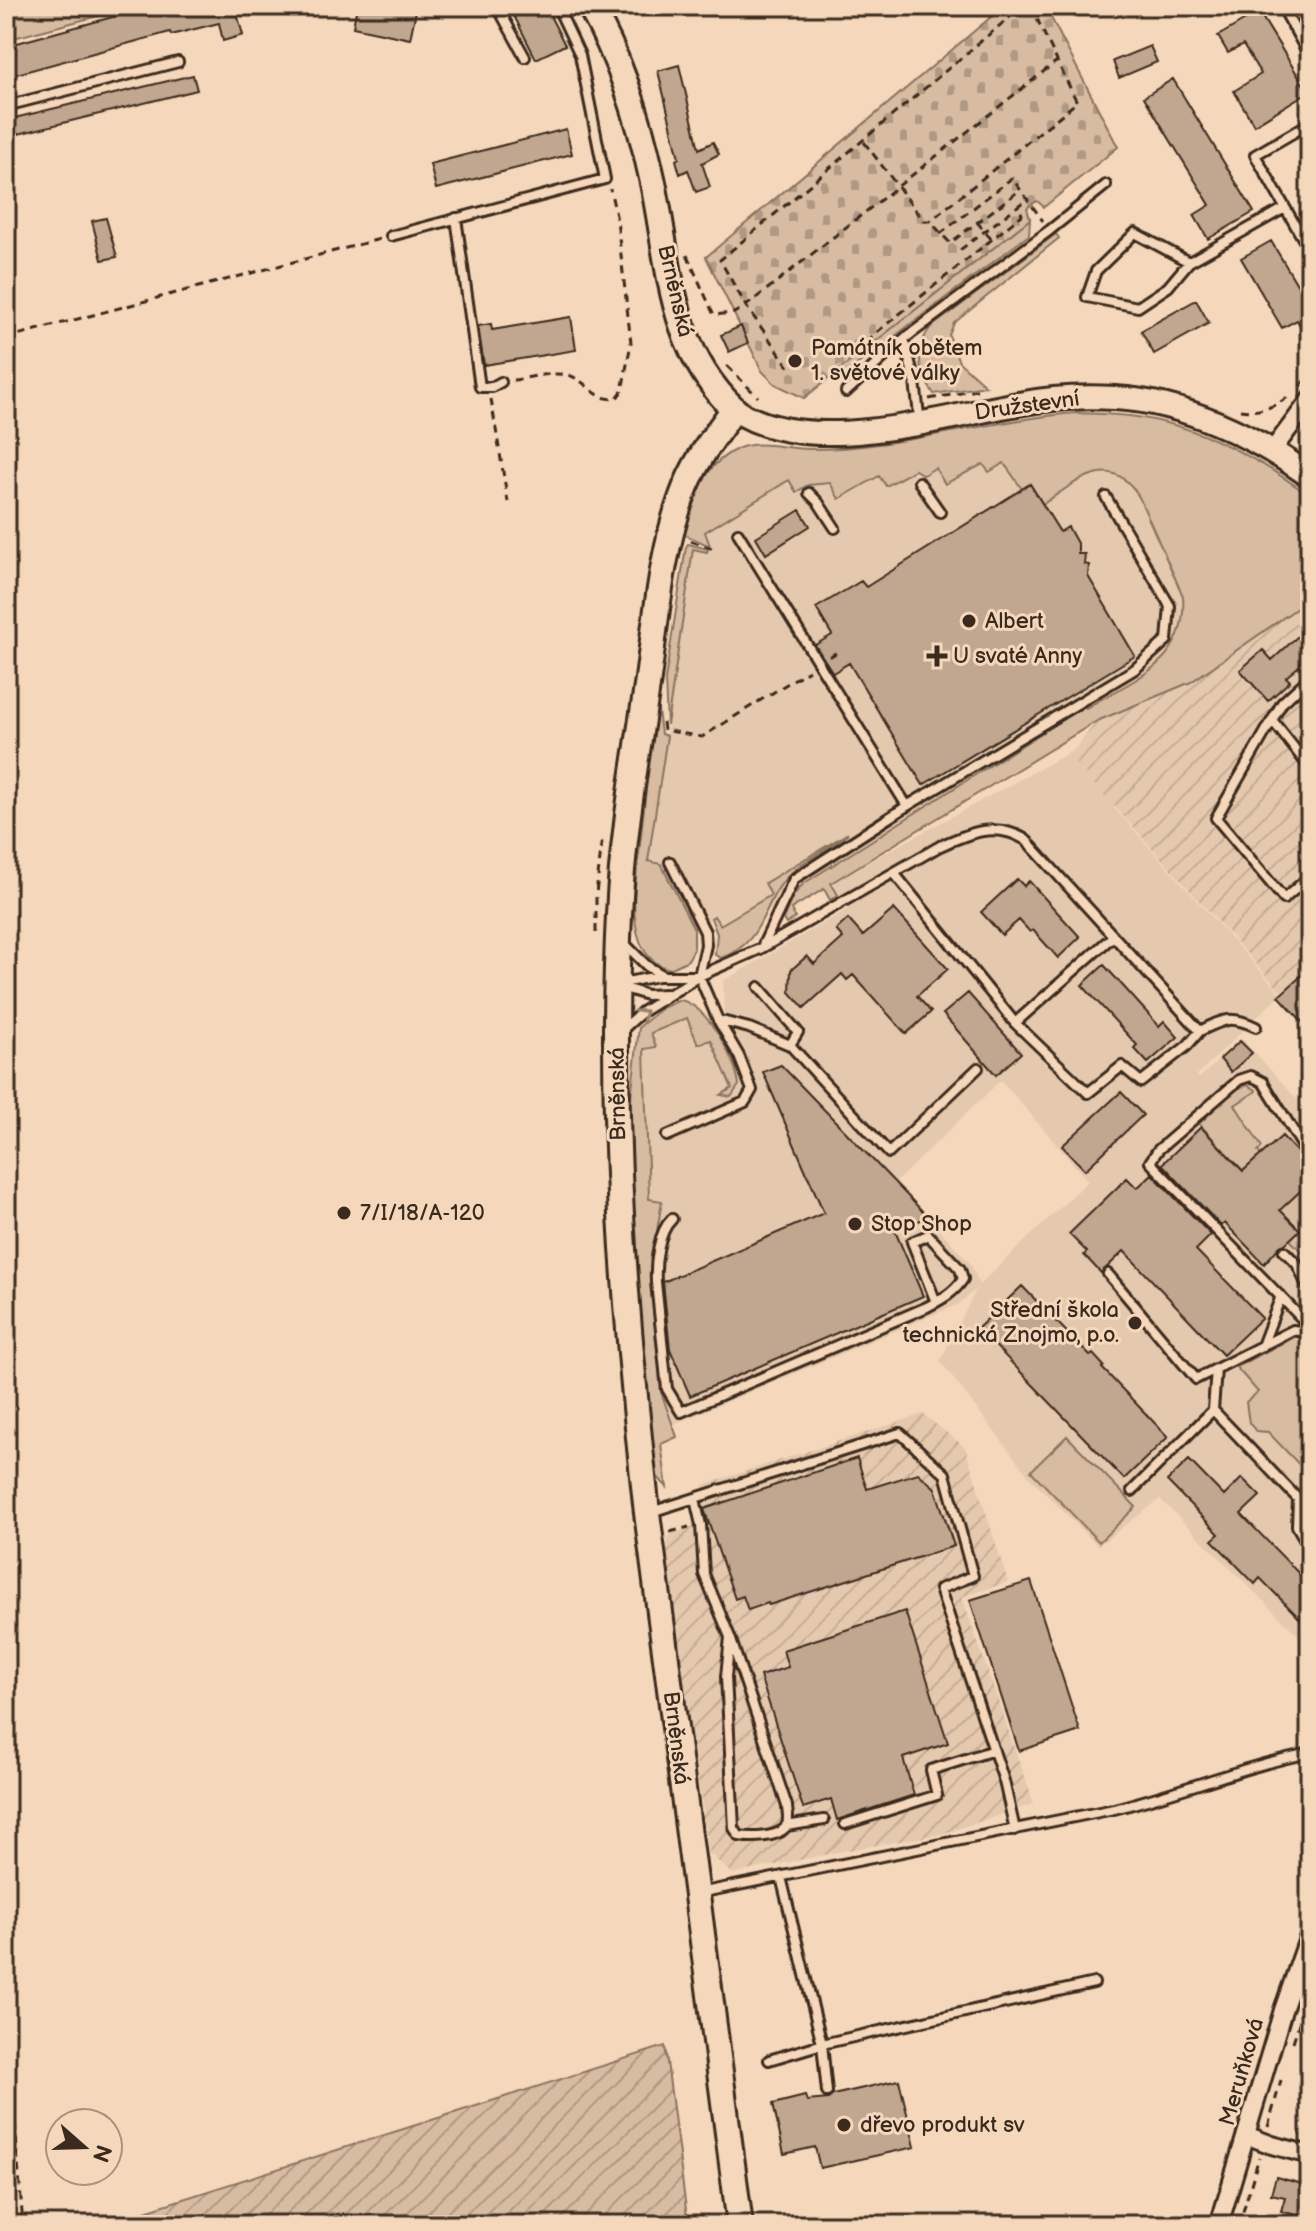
<svg xmlns="http://www.w3.org/2000/svg" width="1316" height="2231" viewBox="0 0 1316 2231" font-family="'Balsamiq Sans',sans-serif">
  <defs>
    <pattern id="industrial-furrows" width="10" height="10" patternUnits="userSpaceOnUse" patternTransform="scale(2)"><rect width="10" height="10" fill="#e5c9ae"/><path d="M-1 1l2-2M0 10L10 0M9 11l2-2" fill="none" stroke="#c5ad95"/></pattern>
    <pattern id="cemetery-stones" width="16" height="16" patternUnits="userSpaceOnUse" patternTransform="scale(2)"><rect width="16" height="16" fill="#d7bca2"/><path d="M2 7V4a2 2 0 0 1 4 0v3zM10 15v-3a2 2 0 0 1 4 0v3z" fill="#b09983"/></pattern>
    <pattern id="garden-furrows" width="10" height="10" patternUnits="userSpaceOnUse" patternTransform="scale(2)"><rect width="10" height="10" fill="#d7bca2"/><path d="M-1 1l2-2M0 10L10 0M9 11l2-2" fill="none" stroke="#b09983"/></pattern>
  </defs>
  <rect width="100%" height="100%" fill="#f5d8bb"/>
  <filter id="ink" filterUnits="userSpaceOnUse"><feTurbulence type="fractalNoise" baseFrequency=".0125" numOctaves="2"/><feDisplacementMap in="SourceGraphic" scale="16" xChannelSelector="R" yChannelSelector="G"/><feConvolveMatrix kernelMatrix="1 2 1 2 8 2 1 2 1" color-interpolation-filters="sRGB"/></filter>
  <g filter="url(#ink)">
    <path fill="#e5c9ae" fill-rule="evenodd" d="M1148 449 1265 594 1097 721 854 870 1083 745 1115 809 1281 994 1196 1076 1199 1078 1242 1039 1310 1113V1647L1160 1499 1098 1546 1030 1478 940 1361 977 1288 959 1304 674 1424 661 1392 650 1273 644 1048 651 1033 687 1018 725 1047 723 981 848 909 830 884 717 934 711 918 694 929 661 864 648 862 693 549 707 551 710 544 704 532 790 480 808 485 830 483 839 499 880 476 886 485 909 473 921 475 935 468ZM1001 1080 1088 1181 979 1285 971 1264 896 1182Z"/>
    <path fill="url(#industrial-furrows)" d="M1310 559V1024L1069 756 1097 721Z
      M923 1414 965 1447 1008 1582 962 1597 1034 1804 942 1834 848 1850 732 1874 709 1853 664 1550 671 1534 708 1521 704 1509 703 1485Z"/>
    <path fill="#d7bca2" stroke="#897360" stroke-width="2" d="M35 6H96L98 16 6 40V14Z
      M1030 219 1029 235 834 382V374Z
      M1056 234 1059 238 954 323 949 335 959 362 986 386 934 394C918 373 914 350 930 328Z
      M1076 413C1098 414 1121 414 1143 418 1204 428 1261 460 1310 496V599L1191 682 1097 721 831 883 838 895 830 900 824 889 791 909 795 918 786 924 783 919 793 896 803 884 1084 706 1086 708C1135 678 1188 664 1183 596L1139 497C1111 449 1075 483 1043 504L1030 484 1022 489 1004 463 989 472 983 464 945 484 935 468 923 475 915 470 886 486 879 476 839 499 830 483 808 485 796 492 789 480 705 532 710 546 683 534C692 499 702 466 737 449 758 439 786 449 809 449 899 449 986 420 1076 413Z
      M688 544 708 549 707 552 693 549 667 725 665 680 686 547Z
      M656 694 661 734 667 736 648 861 661 864 694 929V949L688 960 670 969C655 965 645 955 640 941 628 909 638 868 641 836 646 789 651 741 656 694Z
      M848 833C832 848 807 857 791 873 760 902 768 941 721 958L715 955 717 934 711 918 714 916 720 925 771 895 765 883Z
      M680 1000C707 1005 736 1059 739 1085L731 1097 721 1095 732 1088 711 1040 698 1044 687 1018 651 1033 656 1047 644 1049 649 1199 662 1201 650 1273 661 1392 677 1437 661 1444 667 1487 651 1470 634 1301 628 1125 639 1027 662 1008Z
      M1248 1085 1256 1090 1255 1092 1235 1105 1262 1147 1258 1151 1261 1156 1310 1182V1284L1299 1261 1305 1255 1290 1240 1299 1230 1199 1124 1234 1090Z
      M1296 1336 1310 1339V1476L1268 1432 1256 1431 1249 1423 1246 1402 1258 1392 1236 1367Z
      M1067 1436 1136 1507 1099 1542 1031 1471Z"/>
    <path fill="url(#cemetery-stones)" stroke="#897360" stroke-width="2" d="M1004 6H1045L1118 147 1044 207 1037 201 1027 208 1030 219 804 398 775 384 762 371 706 257Z"/>
    <path fill="url(#garden-furrows)" stroke="#897360" stroke-width="2" d="M665 2046 688 2225H101Z"/>
    <path fill="#c1a790" stroke="#3b2a1e" stroke-width="2" d="M153 6H235L243 35 223 41 219 23 171 35 170 32 6 77V46Z
      M357 6H417L410 39 353 27Z
      M509 6H545L565 45 536 59Z
      M1259 12 1308 92 1254 125 1234 91 1261 74 1243 45 1228 53 1218 36Z
      M1150 46 1157 62 1119 78 1113 61Z
      M679 65 699 149 713 142 719 154 702 163 710 187 696 192 688 170 680 174 676 160 679 158 658 71Z
      M193 75 197 90 6 137V120Z
      M1173 79 1254 212 1208 239 1194 215 1210 205 1144 97Z
      M566 129 572 154 436 189 430 164Z
      M106 218 117 257 102 260 92 221Z
      M1271 241 1304 296 1310 292V343L1297 320 1282 328 1241 258Z
      M1196 300 1209 323 1154 354 1141 331Z
      M571 317 576 350 484 365 478 326 491 324 492 330Z
      M741 326 748 343 729 352 721 335Z
      M1030 484 1060 532 1068 527 1078 545V554H1085L1084 564 1089 565 1088 576 1135 656 923 785 849 663 833 673 815 645 832 635 816 608 861 581 866 587Z
      M800 510 810 526 766 554 756 537Z
      M1310 625V657L1286 677 1290 681 1268 701 1240 670 1263 650 1272 660Z
      M1017 879 1024 886 1029 881 1080 937 1058 958 1033 930 1030 932 1019 920 1002 935 981 912Z
      M894 909 948 969 917 996 931 1012 906 1034 853 975 847 980 842 974 804 1008 790 992 791 970 807 956 814 964 843 938 836 930 848 919 863 936Z
      M1104 965 1159 1026 1164 1021 1178 1037 1148 1063 1134 1048 1137 1045 1082 985Z
      M1310 968V1030L1279 996Z
      M968 993 1021 1053 996 1075 943 1014Z
      M1240 1041 1252 1053 1231 1072 1220 1059Z
      M781 1065 928 1217 895 1231 923 1296 690 1396 670 1349 663 1282 824 1213 763 1072Z
      M1121 1092 1143 1115 1085 1170 1062 1146Z
      M1201 1127 1243 1171 1282 1136 1310 1166V1182L1280 1210 1300 1230 1285 1244 1280 1246 1264 1264 1225 1223 1221 1226 1162 1164Z
      M1152 1174 1211 1235 1196 1250 1262 1318 1223 1355 1124 1251 1101 1273 1084 1255 1087 1252 1069 1234 1127 1178 1137 1188Z
      M1022 1286 1090 1356 1093 1354 1104 1366 1102 1368 1168 1437 1124 1479 978 1328Z
      M857 1458 867 1489 918 1473 935 1488 954 1546 769 1605 768 1603 748 1610 743 1596 735 1599 704 1509Z
      M1189 1460 1224 1496 1242 1478 1260 1496 1241 1514 1310 1585V1629L1260 1578 1255 1584 1212 1540 1219 1534 1167 1481Z
      M1031 1581 1080 1731 1019 1751 970 1600Z
      M905 1611 948 1743 903 1758 914 1795 837 1820 831 1799 803 1808 760 1676 788 1667 783 1650Z
      M899 2080 915 2147 820 2168 815 2147 784 2154 773 2104 805 2096 807 2101 828 2099 833 2095Z
      M1276 2177 1310 2186 1303 2217 1281 2211 1285 2197 1271 2194Z"/>
    <g fill="none" stroke-linecap="round" stroke-linejoin="round">
      <g stroke="#3b2a1e" stroke-width="14">
        <path id="lane" d="M497 6 525 57
          M1284 10 1310 57
          M6 106 178 62
          M1310 123 1255 155 1310 251
          M456 218 480 387H492L501 382
          M391 236 605 179 580 55 557 6
          M1189 262 1135 233 1096 271 1087 297 1138 307 1168 287 1189 262 1285 208
          M904 339 915 382 920 423
          M846 392 904 339 1050 230 1106 185
          M919 482 940 512
          M809 493 818 502 835 528
          M738 533 907 806
          M1310 677 1282 703 1216 818 1284 899 1310 876
          M1272 720 1310 768
          M894 873 1015 1023 1112 937
          M622 941 647 966 664 976
          M762 947 794 879 907 806 1135 669 1167 640 1170 606 1106 497
          M622 983 658 976H699
          M621 987 647 995 666 994
          M759 987 798 1032 790 1045
          M718 1020 749 1028 790 1045 889 1153 978 1068
          M1015 1023 1088 1093 1122 1066 1141 1082 1187 1046 1200 1031
          M622 1030 642 1012 699 976 762 948 940 846C969 833 996 821 1026 840L1200 1031C1224 1019 1231 1015 1256 1027
          M667 1136 745 1102 752 1090 739 1056 718 1020 699 976 706 945 705 932 670 862
          M1310 1158 1263 1082 1251 1076 1239 1080 1158 1150 1150 1162 1310 1327
          M672 1219C658 1232 655 1263 656 1282L667 1389 681 1412 927 1307C942 1299 954 1293 963 1279L960 1269 928 1235 912 1242 936 1302
          M1284 1251 1297 1264 1310 1292
          M1108 1274 1196 1379 1293 1330 1310 1333
          M1262 1346 1281 1296
          M1213 1410 1298 1499 1297 1526 1310 1549
          M1132 1491 1213 1410 1216 1369
          M695 1499 701 1525 704 1574 730 1637 726 1677 734 1828 739 1836C751 1838 777 1838 786 1827 790 1821 787 1812 787 1806L730 1637
          M651 1512 900 1433 945 1474 973 1576 940 1589 1004 1781 1015 1830
          M845 1824 937 1795 931 1770 994 1750
          M786 1826 824 1820
          M781 1877 822 2044 827 2092
          M699 1893 1114 1809C1180 1793 1243 1766 1310 1753
          M769 2060 822 2044 1094 1983"/>
      </g>
      <g stroke="#3b2a1e" stroke-width="22">
        <path id="street" d="M1272 451 1310 400
          M1246 2135 1272 2145 1310 2155
          M1219 2225 1283 2010 1310 1933"/>
      </g>
      <g stroke="#3b2a1e" stroke-width="28">
        <path id="secondary" d="M734 409C806 459 937 418 1018 404 1049 398 1083 396 1115 398 1185 402 1254 436 1310 476"/>
      </g>
      <g stroke="#3b2a1e" stroke-width="30">
        <path id="primary" d="M590 6C621 60 639 117 652 178 670 261 668 346 734 409 716 434 698 457 686 486 660 550 656 625 646 693 635 766 622 841 619 915 609 1115 625 1315 647 1513L740 2225"/>
      </g>
      <path stroke="#3b2a1e" stroke-width="3" stroke-dasharray="8 6" stroke-linecap="butt" d="M1031 6 1057 61
        M864 142 924 221H930L950 243 1020 190
        M977 222 992 240
        M940 234 1012 178 1043 221
        M960 250 1027 199
        M687 255 714 315 734 313 746 306 1057 61 1077 102 930 221
        M6 338 380 239
        M866 341 1022 215 1019 205
        M727 366 758 397
        M789 367 746 306 720 260 1023 6
        M513 380C532 378 560 368 577 379 591 387 599 402 617 398L622 391 631 343 617 220 610 189
        M1300 386 1310 374
        M491 399 508 502
        M929 399 977 390
        M1240 410C1258 413 1277 407 1291 394
        M691 541 714 549
        M829 657 839 651
        M663 722 664 730 702 737 809 670
        M596 933V894L602 841
        M670 1532 689 1527
        M6 2012 23 2225
        M1293 2042 1309 1992
        M1268 2127 1281 2080
        M1239 2225 1259 2157"/>
      <use href="#lane" stroke="#f5d8bb" stroke-width="8"/>
      <use href="#street" stroke="#f5d8bb" stroke-width="16"/>
      <use href="#secondary" stroke="#f5d8bb" stroke-width="22"/>
      <use href="#primary" stroke="#f5d8bb" stroke-width="24"/>
    </g>
    <defs><path id="oneway-chevron" d="M-2-3.5L2.5 0L-2 3.5" fill="none" stroke-width="1.6" stroke-linecap="round" stroke-linejoin="round" transform="scale(2)"/></defs>
    <use stroke="#98816c" href="#oneway-chevron" transform="translate(642 1014) rotate(-38)"/>
  </g>
  <g fill="#3b2a1e" stroke="#f5d8bb" stroke-width="3">
    <circle cx="795" cy="361" r="8"/>
    <circle cx="969" cy="621" r="8"/>
    <path d="M933 644h8v8h8v8h-8v8h-8v-8h-8v-8h8z"/>
    <circle cx="344" cy="1213" r="8"/>
    <circle cx="855" cy="1224" r="8"/>
    <circle cx="1135" cy="1323" r="8"/>
    <circle cx="844" cy="2125" r="8"/>
  </g>
  <g text-anchor="middle" dominant-baseline="central" stroke-width="6" stroke-linejoin="round" paint-order="stroke">
    <g font-size="22" fill="#3b2a1e" stroke="#f5d8bb">
      <text transform="translate(675 291) rotate(77)">Brněnská</text>
      <text transform="translate(1027 406) rotate(-8)">Družstevní</text>
      <text transform="translate(618 1094) rotate(-91)">Brněnská</text>
      <text transform="translate(676 1738) rotate(83)">Brněnská</text>
      <text transform="translate(1242 2072) rotate(-74)">Meruňková</text>
    </g>
    <g font-size="22" fill="#3b2a1e" stroke="#f5d8bb" text-anchor="start">
      <text x="811" y="348">Památník obětem<tspan x="811" dy="25">1. světové války</tspan></text>
      <text x="985" y="621">Albert</text>
      <text x="953" y="656">U svaté Anny</text>
      <text x="360" y="1213">7/I/18/A-120</text>
      <text x="871" y="1224">Stop Shop</text>
      <text x="1119" y="1310" text-anchor="end">Střední škola<tspan x="1119" dy="25">technická Znojmo, p.o.</tspan></text>
      <text x="860" y="2125">dřevo produkt sv</text>
    </g>
  </g>
  <rect width="1316" height="2231" fill="none" stroke="#f5d8bb" stroke-width="32"/>
  <rect x="16" y="16" width="1284" height="2199" fill="none" stroke="#3b2a1e" stroke-width="3" filter="url(#ink)"/>
  <g transform="translate(84 2147) rotate(110)"><circle r="38" fill="#f5d8bb" stroke="#ab927c" stroke-width="2"/>
  <path d="M0-6L14 30L0 20L-14 30Z" fill="#3b2a1e"/>
  <text y="-12" font-size="22" font-weight="bold" text-anchor="middle" fill="#3b2a1e">N</text>
  </g>
</svg>
